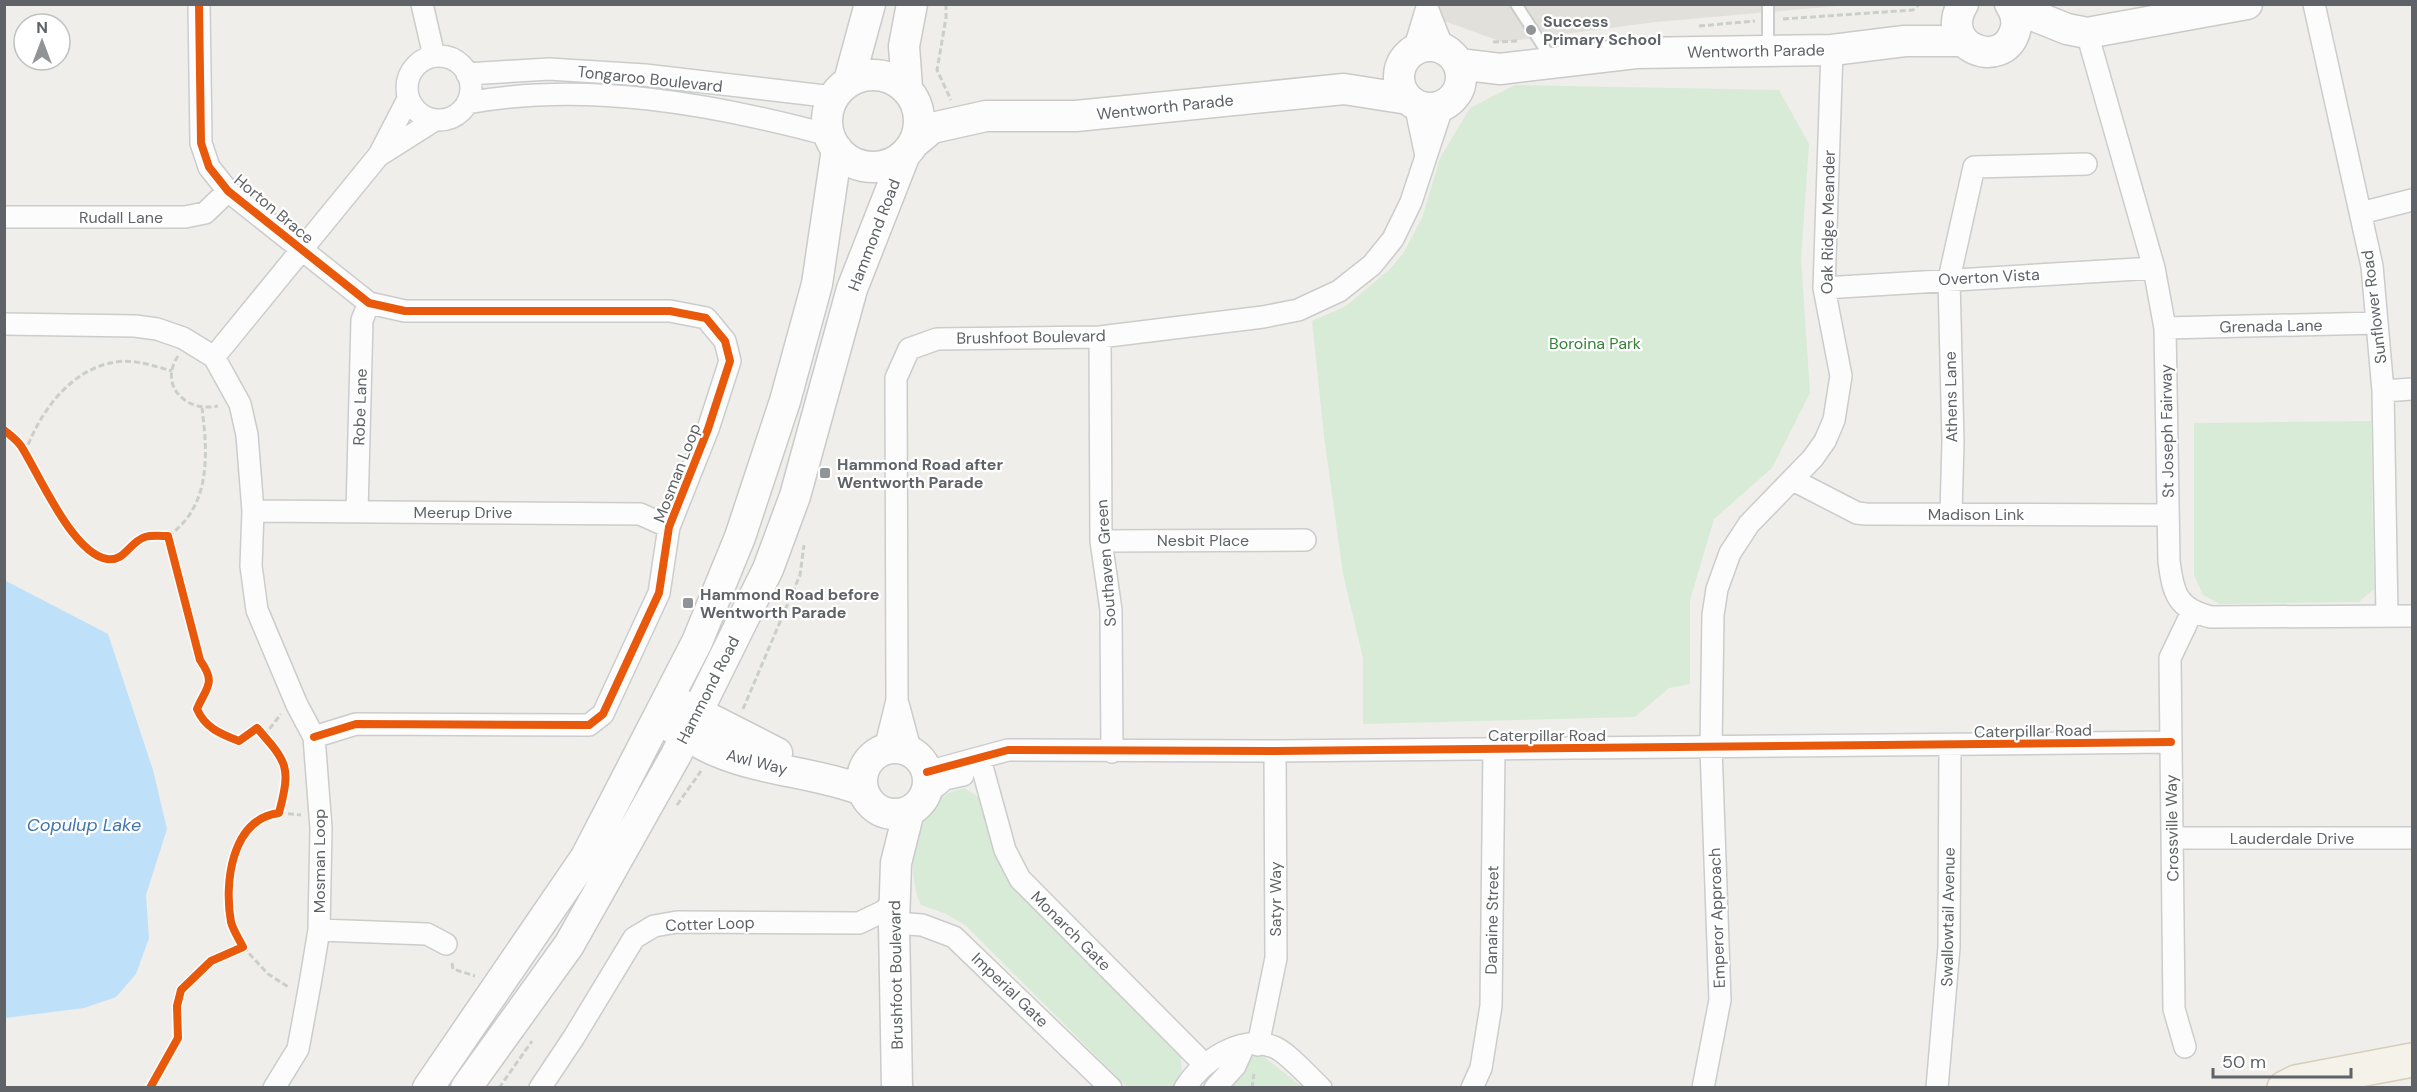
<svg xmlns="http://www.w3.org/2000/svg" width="2417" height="1092" viewBox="0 0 2417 1092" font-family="'DM Sans',sans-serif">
  <rect width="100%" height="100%" fill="#efeeea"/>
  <path fill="#e2e0da" d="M1439 4 1849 5 1656 22 1502 42 1439 19Z"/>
  <path fill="#d8ebd6" d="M1515 85 1779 90 1809 144 1801 259 1810 393 1772 468 1714 519 1690 600V684L1669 688 1635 717 1363 724V658L1343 574 1324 436 1312 321 1346 306 1391 268 1404 252 1422 218 1440 158 1470 108Z
    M2371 421 2374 589 2359 602 2220 604 2203 595 2194 575V423Z
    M964 788 980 798 994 852 1010 881 1181 1056 1182 1080 1174 1087H1127L965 925 946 914 921 905C906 873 911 813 946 794 951 792 958 790 964 788Z
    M1263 1056 1302 1087 1206 1088 1236 1057Z"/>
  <path fill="#bfe0f9" d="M4 580 108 634 153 770 167 829 146 895 149 938 136 974 116 997 84 1008 5 1018Z"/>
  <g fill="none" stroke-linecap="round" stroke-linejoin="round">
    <g stroke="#cbcccc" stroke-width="14">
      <path id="lane" d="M1516 4 1552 60
        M1768 4V49"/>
    </g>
    <g stroke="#cbcccc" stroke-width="24">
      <path id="street" d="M199 4 201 143 209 167 228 191 369 303 405 311H670L706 318 725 341 730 361 708 429 669 527 659 593 603 714 589 725 356 724 314 737
        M422 4 434 56
        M2314 4 2372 266 2383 391 2387 616
        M1428 10 1443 48
        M2087 33 2154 268 2165 328 2169 561C2173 593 2177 609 2211 617L2412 616
        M1414 50 1428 4
        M407 88a32 32 0 1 1 64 0a32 32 0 1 1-64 0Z
        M467 74 549 69 645 75 833 97
        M467 103C587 81 713 104 829 135
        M1415 104 1426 156
        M380 155 435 120
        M2361 213 2412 200
        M4 217H185L205 213 228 191
        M1824 288 2154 268
        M4 324 135 326 157 329 183 338 214 357 240 404 247 435 253 511 251 566 257 610 297 705 314 737 321 828 319 930 310 984 298 1049 274 1088
        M2165 328 2377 323
        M1100 337 1101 541 1111 610 1112 752
        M214 357 379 155 408 99
        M2383 391 2412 389
        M1793 480 1857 513 1866 514 2168 515
        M253 511 640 514 669 527
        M357 512 362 320 369 303
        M1951 514 1953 442 1949 279 1974 167 2086 164
        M1101 541 1305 540
        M898 704 911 752
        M885 749 897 700 896 378 909 349 937 339 1100 337 1263 317 1298 310 1339 291 1372 265 1393 239 1411 202 1443 105
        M983 770 1005 850 1020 879 1205 1065
        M927 772 1008 750 1275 751 2171 742
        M925 795 945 779 963 775
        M2172 838H2412
        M894 923 922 925 954 937 1111 1088
        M319 930 427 934 446 944
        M1258 1045 1276 958 1275 751
        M2185 1047 2174 1009 2170 658 2192 612
        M540 1088 574 1037 634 938 654 926 677 922 859 923 882 912 895 902
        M1185 1088C1202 1061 1241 1034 1274 1047 1287 1052 1309 1077 1321 1088
        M1215 1088 1235 1066 1244 1046
        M1472 1088 1481 1068 1491 1006 1494 749
        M1703 1088 1720 1000 1711 747 1713 615 1717 589 1730 553 1749 524 1813 458 1825 441 1834 420 1841 376 1824 288 1832 50
        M1937 1088 1949 947 1950 746"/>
    </g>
    <g stroke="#cacacb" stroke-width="33">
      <path id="secondary" d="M1963 4C1937 47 2003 72 2015 31 2018 22 2016 13 2010 4
        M2012 7 2067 29 2087 33 2247 4
        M1399 77a31 31 0 1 1 62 0a31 31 0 1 1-62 0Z
        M1459 64 1500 69 1636 53 1832 50 1905 41H1963
        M827 121a46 46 0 1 1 92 0a46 46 0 1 1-92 0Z
        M849 81 870 4
        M907 88 904 46 912 4
        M914 143 932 128 986 116H1076L1344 89 1408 99
        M679 703 777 753
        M667 725C684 733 699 744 716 751 762 771 815 772 862 790
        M862 781a33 33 0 1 1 66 0a33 33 0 1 1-66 0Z
        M428 1088 586 857 697 642 740 537 785 401 817 284 837 149
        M466 1088 569 945 676 755 768 569 795 496 852 289 905 154
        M897 1088 894 923 896 863 909 811"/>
    </g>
    <g stroke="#d7ceb8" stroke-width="36">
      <path id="primary" d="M2284 1088 2296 1082 2412 1060"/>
    </g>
    <path stroke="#cacfcc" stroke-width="3" stroke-dasharray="6 3" stroke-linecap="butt" d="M946 4V18L937 70 951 100
      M1783 19 1913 10 1919 4
      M1699 26 1755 21
      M1493 42 1519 41
      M178 356C158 386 187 413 218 406
      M25 453C39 413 71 368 116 362 135 359 154 366 172 371
      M168 536C211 507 208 454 202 408
      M743 709 800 575 804 545
      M264 736 281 714
      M677 805 701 771
      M279 813 301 815
      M243 947 268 974 290 988
      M452 963 453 969 475 976
      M499 1088 532 1041
      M1252 1088 1254 1074"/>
    <use href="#lane" stroke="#fdfcfc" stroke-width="10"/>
    <use href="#street" stroke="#fdfcfc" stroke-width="21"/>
    <use href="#secondary" stroke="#fdfcfc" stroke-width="30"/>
    <use href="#primary" stroke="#f4f2e9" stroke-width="33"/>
    <g stroke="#fff" stroke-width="11">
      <path id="cycleway" d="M199 4 201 143 209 167 228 191 369 303 405 311H670L706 318 725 341 730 361 708 429 669 527 659 593 603 714 589 725 356 724 314 737
        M4 430C10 435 17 440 21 446 39 474 72 553 107 559 125 562 129 542 145 537 152 535 161 536 168 536L200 660C217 684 206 687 197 709 205 728 221 734 239 741L257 728C288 763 291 767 279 813 231 819 224 884 231 922 233 930 239 939 243 947L211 961 181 990 177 1006 178 1038 150 1088
        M927 772 1008 750 1275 751 2171 742"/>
    </g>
    <use href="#cycleway" stroke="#e8590c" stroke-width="8"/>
  </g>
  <g fill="#919496" stroke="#fff" stroke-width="2">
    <circle cx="1531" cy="30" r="6"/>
    <rect x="819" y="467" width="12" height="12" rx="3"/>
    <rect x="682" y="597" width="12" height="12" rx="3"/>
  </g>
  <g text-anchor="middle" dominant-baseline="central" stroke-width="4.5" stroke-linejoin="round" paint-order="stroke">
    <g font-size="16" font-weight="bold" fill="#5f6368" stroke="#fff" text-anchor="start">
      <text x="1543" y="21">Success<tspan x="1543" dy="18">Primary School</tspan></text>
      <text x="837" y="464">Hammond Road after<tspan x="837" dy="18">Wentworth Parade</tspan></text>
      <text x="700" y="594">Hammond Road before<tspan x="700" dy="18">Wentworth Parade</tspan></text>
    </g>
    <g font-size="16" fill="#5f6368" stroke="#fff">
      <text transform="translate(1756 51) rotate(-1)">Wentworth Parade</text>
      <text transform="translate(650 79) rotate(6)">Tongaroo Boulevard</text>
      <text transform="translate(1165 107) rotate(-6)">Wentworth Parade</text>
      <text transform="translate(274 209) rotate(40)">Horton Brace</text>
      <text x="121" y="217">Rudall Lane</text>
      <text transform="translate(1828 222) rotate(-89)">Oak Ridge Meander</text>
      <text transform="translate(874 235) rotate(-69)">Hammond Road</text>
      <text transform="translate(1989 277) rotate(-3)">Overton Vista</text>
      <text transform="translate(2374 307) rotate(-97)">Sunflower Road</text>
      <text transform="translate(2271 326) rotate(-1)">Grenada Lane</text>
      <text transform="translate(1031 337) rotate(-1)">Brushfoot Boulevard</text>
      <text transform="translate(1951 397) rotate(-91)">Athens Lane</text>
      <text transform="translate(360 407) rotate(-88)">Robe Lane</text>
      <text transform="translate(2167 431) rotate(-91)">St Joseph Fairway</text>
      <text transform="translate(677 473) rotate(-69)">Mosman Loop</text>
      <text x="463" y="512">Meerup Drive</text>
      <text x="1976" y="514">Madison Link</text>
      <text x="1203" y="540">Nesbit Place</text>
      <text transform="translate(1106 563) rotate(-94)">Southaven Green</text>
      <text transform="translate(708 690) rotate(-63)">Hammond Road</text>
      <text transform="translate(2033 731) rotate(-1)">Caterpillar Road</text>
      <text x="1547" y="735">Caterpillar Road</text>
      <text transform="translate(757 762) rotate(14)">Awl Way</text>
      <text transform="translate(2172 828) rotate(-91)">Crossville Way</text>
      <text x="2292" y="838">Lauderdale Drive</text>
      <text transform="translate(319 861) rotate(-90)">Mosman Loop</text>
      <text transform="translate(1275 899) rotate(-90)">Satyr Way</text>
      <text transform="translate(1948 917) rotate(-89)">Swallowtail Avenue</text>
      <text transform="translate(1717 918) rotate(-92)">Emperor Approach</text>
      <text transform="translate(1492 920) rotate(-89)">Danaine Street</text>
      <text transform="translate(710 924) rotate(-2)">Cotter Loop</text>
      <text transform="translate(1071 931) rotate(45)">Monarch Gate</text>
      <text transform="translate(896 975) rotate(-91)">Brushfoot Boulevard</text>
      <text transform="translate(1010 990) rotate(44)">Imperial Gate</text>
    </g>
    <g font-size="16" fill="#348238" stroke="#fff">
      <text x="1595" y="343">Boroina Park</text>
    </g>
    <g font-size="18" font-style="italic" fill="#4174aa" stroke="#fff">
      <text x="84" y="825">Copulup Lake</text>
    </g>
  </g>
  <rect width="2417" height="1092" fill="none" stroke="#5f6368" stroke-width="12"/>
  <g transform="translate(42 42)"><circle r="28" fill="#ffffff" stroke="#bfc1c3" stroke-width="1.5"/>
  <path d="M0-4.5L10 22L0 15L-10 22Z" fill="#919496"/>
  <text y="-9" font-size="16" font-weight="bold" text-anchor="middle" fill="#5f6368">N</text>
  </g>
  <path d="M2213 1068v9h138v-9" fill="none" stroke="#5f6368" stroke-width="3"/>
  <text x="2222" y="1068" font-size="18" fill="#5f6368" stroke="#ffffff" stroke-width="4.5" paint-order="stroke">50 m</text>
</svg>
